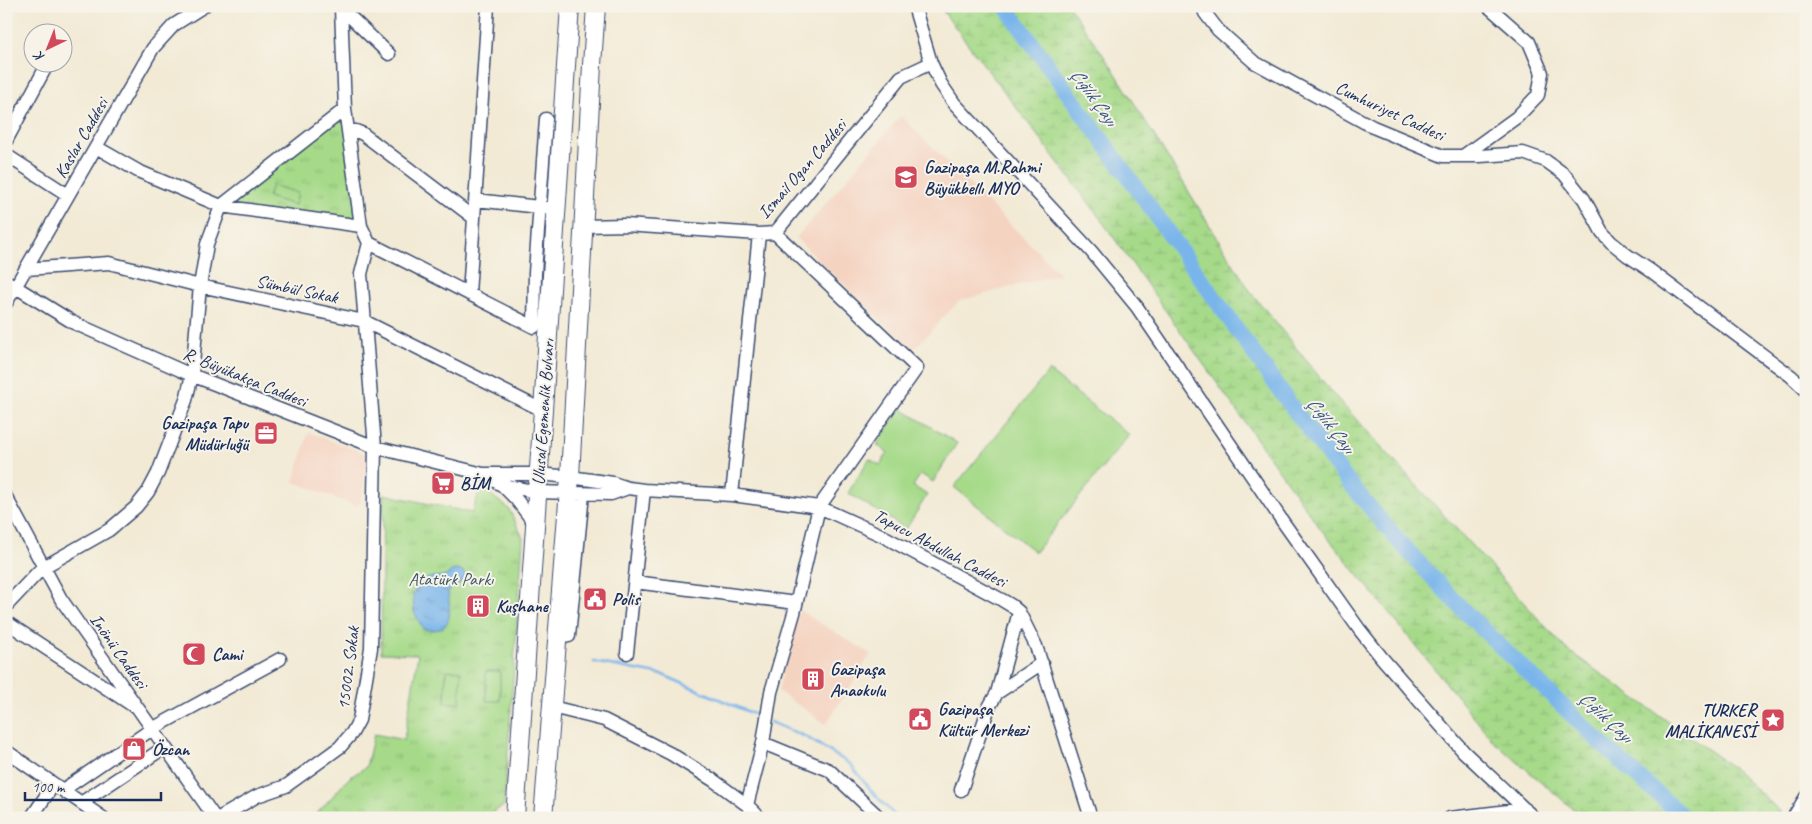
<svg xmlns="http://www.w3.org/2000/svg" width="1812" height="824" viewBox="0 0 1812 824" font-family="Caveat,sans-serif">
  <defs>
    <pattern id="grass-tufts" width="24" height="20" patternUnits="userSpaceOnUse" patternTransform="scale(1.25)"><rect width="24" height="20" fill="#a6da89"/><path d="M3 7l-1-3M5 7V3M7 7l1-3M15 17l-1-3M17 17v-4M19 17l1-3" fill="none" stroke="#8ebb79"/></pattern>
    <pattern id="wetland-marsh" width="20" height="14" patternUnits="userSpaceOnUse" patternTransform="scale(1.25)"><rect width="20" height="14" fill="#a6da89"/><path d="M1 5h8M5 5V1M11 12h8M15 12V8" fill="none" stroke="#8ebb79"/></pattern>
    <pattern id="water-ripples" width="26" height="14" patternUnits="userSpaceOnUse" patternTransform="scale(1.25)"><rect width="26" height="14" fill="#79b5eb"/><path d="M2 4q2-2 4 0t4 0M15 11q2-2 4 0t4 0" fill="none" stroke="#6294c2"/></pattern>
  </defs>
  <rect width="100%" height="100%" fill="#f7f3e8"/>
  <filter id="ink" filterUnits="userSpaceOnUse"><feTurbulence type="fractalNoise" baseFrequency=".02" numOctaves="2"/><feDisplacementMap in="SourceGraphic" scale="10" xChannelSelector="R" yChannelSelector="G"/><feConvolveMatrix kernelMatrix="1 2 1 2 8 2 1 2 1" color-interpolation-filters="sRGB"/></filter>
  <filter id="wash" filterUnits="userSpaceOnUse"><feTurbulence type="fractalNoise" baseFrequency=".0096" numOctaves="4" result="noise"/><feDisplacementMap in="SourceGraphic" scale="20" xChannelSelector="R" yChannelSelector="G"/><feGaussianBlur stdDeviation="1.12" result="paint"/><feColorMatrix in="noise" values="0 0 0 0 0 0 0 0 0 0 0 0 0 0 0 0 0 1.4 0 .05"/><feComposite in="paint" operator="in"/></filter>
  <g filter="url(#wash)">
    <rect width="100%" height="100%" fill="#f2ead5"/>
    <path fill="#f5d3c1" d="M901 116 1060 274 959 301 912 351 796 238Z
      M311 433 370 455 360 503 356 506 294 482 308 434Z
      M799 610 871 654 826 724 778 691Z"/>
    <path fill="url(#grass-tufts)" stroke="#608474" d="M345 109 361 226 221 206Z
      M481 487 509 509 523 538 504 806 481 818H313L349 778 366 767 374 734 404 740 418 654 381 653 383 494 472 513Z"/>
    <path fill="url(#wetland-marsh)" stroke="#608474" d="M939 6H1069L1115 72 1250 291 1334 395 1566 649 1732 767 1787 818H1584L1494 742 1320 528 1092 207Z"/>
    <path fill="#a6da89" stroke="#608474" d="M272 185 298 193 295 205 268 197Z
      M1049 371 1129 435 1035 552 954 487Z
      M900 408 957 443 933 482 921 474 913 486 927 495 906 529 848 493 869 459 880 465 888 453 877 445Z
      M446 670 461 671 460 703H445Z
      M486 671H500V701H486Z"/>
    <path fill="url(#water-ripples)" stroke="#4a72a4" d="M456 570 463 571 465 577C461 584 454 586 448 591 450 612 455 635 423 629L414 612 413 593 424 580 432 577 446 576 451 571Z"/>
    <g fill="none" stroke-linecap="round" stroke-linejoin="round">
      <path stroke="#79b5eb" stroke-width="2.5" d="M594 662 663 675 763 718
        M770 722 806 737 850 764 874 794 897 818"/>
      <path stroke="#79b5eb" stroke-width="16" d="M1005 6 1128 176 1289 403 1342 474 1372 510 1403 546 1467 614 1604 746 1684 818"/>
    </g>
  </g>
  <g filter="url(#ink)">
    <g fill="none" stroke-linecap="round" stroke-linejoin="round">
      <g stroke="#3b4b70" stroke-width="15">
        <path id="minor" d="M339 6 389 54
          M914 6 931 63 941 84 954 103 1091 251 1137 307 1283 522 1359 629 1382 658 1464 752 1534 818
          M1203 6 1205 13 1218 30 1254 62 1373 127 1443 156H1480L1523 153 1546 161 1564 174 1584 199 1602 232 1611 242 1627 255 1651 271 1791 376 1806 390
          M348 131H356L363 134 474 218
          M6 141 47 65
          M6 155 68 195
          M1463 156 1517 117 1538 95 1542 73 1529 42 1488 6
          M476 200 548 208
          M221 206 345 109
          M221 206 361 226
          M584 226 625 225 759 234 775 233 901 77 931 63
          M369 243 534 327 535 273 546 119
          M26 269 109 263 200 286 364 321 544 411
          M6 281 74 323 189 374 375 447 483 474H539L570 477 613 483 628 488 644 490 732 495 819 507 881 535 1002 600 1012 606 1019 612 1036 646 1091 818
          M469 294 488 6
          M6 303 153 48 174 25 204 6
          M485 475 502 485 537 492 611 494 628 488
          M502 485 516 499 535 524
          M732 495 759 234
          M6 497 61 599 215 818
          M635 582 796 603
          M6 606 42 568 109 530 136 507 148 492 158 473 186 400 192 375 200 286 207 244 221 206 138 171 96 147
          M6 622 132 705
          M569 636 583 494
          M627 653 644 490
          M997 693 1042 663
          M552 707 604 720 671 754 713 780 747 805 760 818
          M763 743 829 770 880 818
          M6 751 103 818
          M63 790 152 729 280 659
          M961 790 989 707 997 693 1019 612
          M81 803 165 747
          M747 805 763 743 771 692 794 613 819 507 917 368 775 233
          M31 818 54 784
          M219 818 257 796 286 786 340 747 352 733 359 720 371 648 375 447 361 274 369 243 361 226 345 109 341 8
          M1450 818 1525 809
          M1793 818 1806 797"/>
      </g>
      <g stroke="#3b4b70" stroke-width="20">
        <path id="highway" d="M515 818C535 547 551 277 570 6
          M543 818 570 477 592 65 596 6"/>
      </g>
      <use href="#minor" stroke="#fff" stroke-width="12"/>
      <use href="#highway" stroke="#fff" stroke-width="18"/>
    </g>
  </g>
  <defs>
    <g id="university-square" transform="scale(1.25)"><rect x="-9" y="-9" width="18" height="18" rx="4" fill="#d1495b" stroke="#f7f3e8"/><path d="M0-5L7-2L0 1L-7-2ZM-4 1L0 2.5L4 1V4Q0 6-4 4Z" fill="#fff"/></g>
    <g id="office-square" transform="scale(1.25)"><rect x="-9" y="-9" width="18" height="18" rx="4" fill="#d1495b" stroke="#f7f3e8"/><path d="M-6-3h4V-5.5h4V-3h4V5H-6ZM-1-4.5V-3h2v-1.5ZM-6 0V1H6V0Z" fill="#fff"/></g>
    <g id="supermarket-square" transform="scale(1.25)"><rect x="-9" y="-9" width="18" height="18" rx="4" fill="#d1495b" stroke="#f7f3e8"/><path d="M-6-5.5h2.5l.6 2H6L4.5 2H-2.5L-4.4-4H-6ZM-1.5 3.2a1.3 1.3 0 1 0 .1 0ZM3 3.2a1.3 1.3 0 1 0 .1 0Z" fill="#fff"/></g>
    <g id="civic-square" transform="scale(1.25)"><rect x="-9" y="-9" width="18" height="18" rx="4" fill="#d1495b" stroke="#f7f3e8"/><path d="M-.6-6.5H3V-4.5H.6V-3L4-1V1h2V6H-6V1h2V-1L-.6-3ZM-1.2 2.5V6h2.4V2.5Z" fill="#fff"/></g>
    <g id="building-square" transform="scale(1.25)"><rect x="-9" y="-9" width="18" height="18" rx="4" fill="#d1495b" stroke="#f7f3e8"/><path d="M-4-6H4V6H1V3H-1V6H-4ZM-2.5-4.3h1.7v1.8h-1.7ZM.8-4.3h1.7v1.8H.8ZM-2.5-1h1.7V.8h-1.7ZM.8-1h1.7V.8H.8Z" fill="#fff"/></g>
    <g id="mosque-square" transform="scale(1.25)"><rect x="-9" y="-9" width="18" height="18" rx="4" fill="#d1495b" stroke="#f7f3e8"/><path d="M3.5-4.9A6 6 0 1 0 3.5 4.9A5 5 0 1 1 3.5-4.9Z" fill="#fff"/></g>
    <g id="sight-square" transform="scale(1.25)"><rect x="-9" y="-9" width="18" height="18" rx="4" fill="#d1495b" stroke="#f7f3e8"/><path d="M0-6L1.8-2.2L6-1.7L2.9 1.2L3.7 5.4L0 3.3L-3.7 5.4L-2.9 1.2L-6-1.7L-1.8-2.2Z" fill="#fff"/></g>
    <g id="shop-square" transform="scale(1.25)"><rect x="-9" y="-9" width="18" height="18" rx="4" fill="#d1495b" stroke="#f7f3e8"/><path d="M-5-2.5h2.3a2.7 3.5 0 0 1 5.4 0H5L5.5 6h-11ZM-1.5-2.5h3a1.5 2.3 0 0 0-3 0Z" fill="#fff"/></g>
  </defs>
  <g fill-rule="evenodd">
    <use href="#university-square" x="906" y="177"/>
    <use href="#office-square" x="266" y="433"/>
    <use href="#supermarket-square" x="443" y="483"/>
    <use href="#civic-square" x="595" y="599"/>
    <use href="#building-square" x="478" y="606"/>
    <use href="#mosque-square" x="194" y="654"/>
    <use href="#building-square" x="813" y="679"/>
    <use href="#civic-square" x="920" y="719"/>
    <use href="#sight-square" x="1773" y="720"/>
    <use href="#shop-square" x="134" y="749"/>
  </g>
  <g text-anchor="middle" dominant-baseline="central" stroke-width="4" stroke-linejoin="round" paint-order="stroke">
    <g font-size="18" fill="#1b2f5e" stroke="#f7f3e8">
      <text transform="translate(1390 111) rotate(25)">Cumhuriyet Caddesi</text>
      <text transform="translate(81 138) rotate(-60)">Kaslar Caddesi</text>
      <text transform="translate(802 169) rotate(-49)">Ismail Ogan Caddesi</text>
      <text transform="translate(297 289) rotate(12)">Sümbül Sokak</text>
      <text transform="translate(245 377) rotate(22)">R. Büyükakça Caddesi</text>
      <text transform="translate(543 412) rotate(-86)">Ulusal Egemenlik Bulvarı</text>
      <text transform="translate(940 548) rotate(28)">Tapucu Abdullah Caddesi</text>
      <text transform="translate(119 651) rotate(55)">Inönü Caddesi</text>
      <text transform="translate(348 668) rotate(-83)">15002. Sokak</text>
    </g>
    <g font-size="18" font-weight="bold" fill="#1b2f5e" stroke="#f7f3e8" text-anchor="start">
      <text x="924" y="167">Gazipaşa M.Rahmi<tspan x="924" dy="21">Büyükbellı MYO</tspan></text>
      <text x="248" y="423" text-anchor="end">Gazipaşa Tapu<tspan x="248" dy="21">Müdürluğü</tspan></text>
      <text x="460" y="483">BİM</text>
      <text x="612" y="599">Polis</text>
      <text x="496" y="606">Kuşhane</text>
      <text x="212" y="654">Cami</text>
      <text x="830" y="669">Gazipaşa<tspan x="830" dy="21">Anaokulu</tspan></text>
      <text x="938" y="709">Gazipaşa<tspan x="938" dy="21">Kültür Merkezi</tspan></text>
      <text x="1756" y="710" text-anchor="end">TURKER<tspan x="1756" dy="21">MALİKANESİ</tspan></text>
      <text x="152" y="749">Özcan</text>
    </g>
    <g font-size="18" fill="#3e5a69" stroke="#f7f3e8">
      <text x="451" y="579">Atatürk Parkı</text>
    </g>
    <g font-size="19" font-style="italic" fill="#375788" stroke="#f7f3e8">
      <text transform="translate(1094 97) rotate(54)">Çığlık Çayı</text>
      <text transform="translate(1331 425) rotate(52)">Çığlık Çayı</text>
      <text transform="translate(1606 717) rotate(43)">Çığlık Çayı</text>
    </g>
  </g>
  <rect width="1812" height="824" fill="none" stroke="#f7f3e8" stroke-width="25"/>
  <g transform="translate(48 48) rotate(223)"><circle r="24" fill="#f7f3e8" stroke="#9fa5b1"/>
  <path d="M0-4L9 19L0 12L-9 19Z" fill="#d1495b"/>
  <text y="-8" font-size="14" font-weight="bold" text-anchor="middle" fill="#1b2f5e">K</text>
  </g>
  <path d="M25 792v8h136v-8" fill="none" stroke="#1b2f5e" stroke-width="2.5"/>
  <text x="32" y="792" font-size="15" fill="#1b2f5e" stroke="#f7f3e8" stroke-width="4" paint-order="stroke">100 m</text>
</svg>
